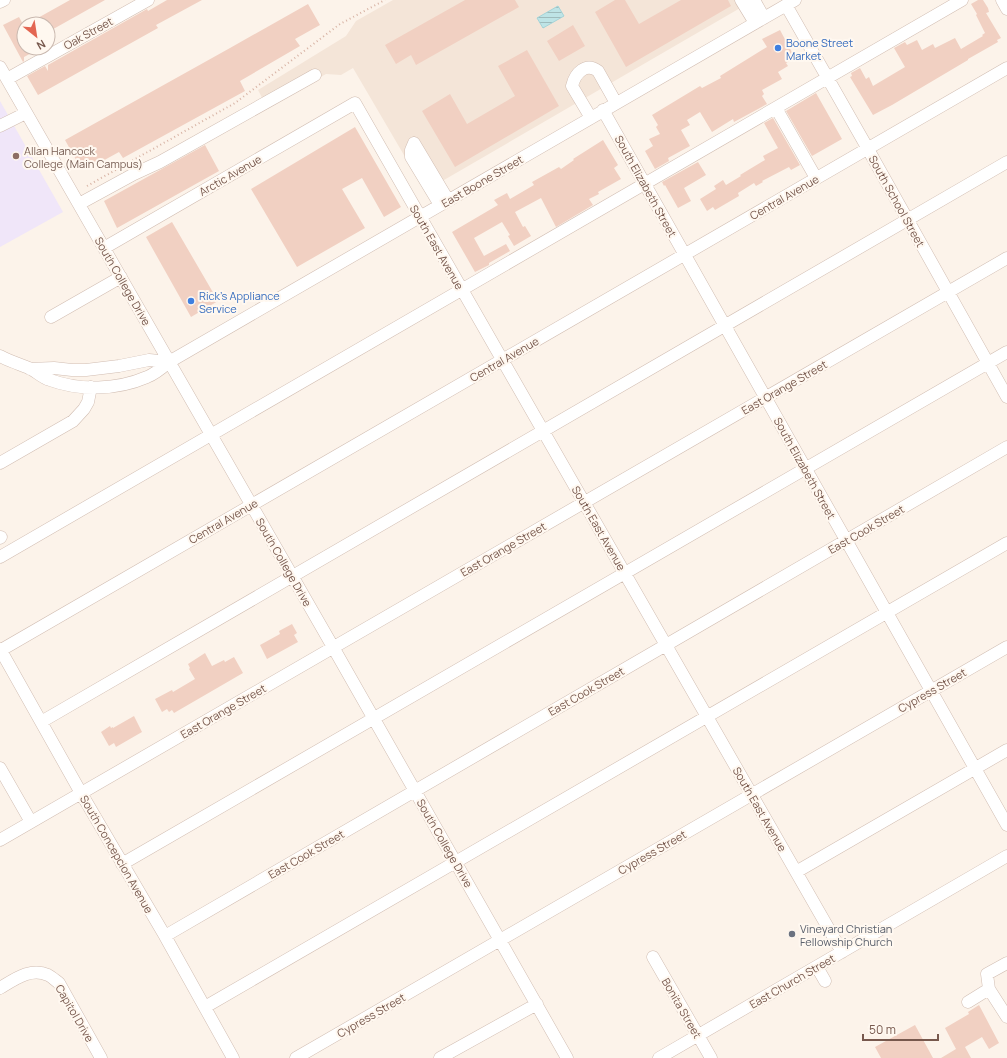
<svg xmlns="http://www.w3.org/2000/svg" width="1007" height="1058" viewBox="0 0 1007 1058" font-family="Manrope,sans-serif">
  <defs>
    <pattern id="water-rules" width="6" height="5" patternUnits="userSpaceOnUse"><rect width="6" height="5" fill="#bee4e6"/><path d="M0 2.5h6" fill="none" stroke="#9fbcbd"/></pattern>
  </defs>
  <rect width="100%" height="100%" fill="#fcf3ea"/>
  <path fill="#f4e5d8" d="M393 0H754L425 191 353 68 341 75 326 74 267 107 258 90 346 36 356 21Z"/>
  <path fill="#f0e6f9" d="M0 101 63 212 0 247Z"/>
  <path fill="url(#water-rules)" stroke="#a4d4d8" d="M558 6 564 16 543 28 537 18Z"/>
  <path fill="#f1d0c2" d="M70 0H105L48 32V24H27Z
    M167 0H202L156 25 158 28 38 95 27 76 45 66 48 71V65L147 9 148 11Z
    M465 0H515L519 7 416 65 411 55 396 64 385 45Z
    M615 0H625L639 24 681 0H728L731 6 626 67 595 12Z
    M978 0H983L988 8 989 12 986 13 1001 38 997 40 998 42 968 59V60L892 105 873 115 850 77 852 76 851 73 860 68 866 79 869 77 873 86 905 67 894 48 905 42 907 45 917 40 922 50 933 44 935 48 955 38 961 49 983 36 982 35 985 33 976 15 977 14 971 4Z
    M308 4 320 25 295 39 300 46 240 81 245 91 123 158 119 152 88 169 84 163 79 165 65 140 230 48Z
    M19 17 24 26V48H41L24 57V61L23 62 3 25Z
    M573 25 585 46 559 61 547 41Z
    M780 30 795 58 786 63 788 66 778 72 782 79 762 90 764 94 762 96 767 104 734 122 733 119 712 132 700 112 687 120 690 125 681 130 690 146 668 158 669 161 655 169 645 151 653 146 649 139 660 134 656 127 658 125 652 115 700 86 702 88 721 78 720 76 767 47 762 39Z
    M527 50 559 106 455 167 422 111 450 94 467 124 515 96 498 66Z
    M816 93 842 139 812 156 786 111Z
    M773 118 800 165 791 170 789 167 762 181 763 182 756 186 754 183 738 193 739 196 715 210 713 207 707 211 700 199 716 189 714 186 723 180 726 185 741 176 740 175 765 160 763 156 778 148 764 123Z
    M355 127 401 207 384 217 362 178 342 189 365 228 297 267 251 189Z
    M603 140 618 165 614 168 621 179 598 192 599 194 589 199 593 205 556 227 541 198 515 212 523 227 525 226 531 236 514 246 508 236 510 235 502 222 474 238 484 256 506 244 510 251 489 263V265L475 272 452 232 498 205 494 200 507 193 510 199 534 185 532 182 559 167 561 169 574 160 573 159Z
    M205 145 219 171 117 228 104 201Z
    M698 162 706 175 684 188 691 201 678 208 665 185 664 186 662 182Z
    M172 222 218 301 191 317 146 237Z
    M292 624 297 633 294 635 298 642 267 659 260 645 280 634 279 631Z
    M205 653 212 666 224 660 225 662 234 657 243 673 174 713 172 710 169 712 167 709 162 712 155 699 172 690 173 692 195 679 189 669 190 668 188 664Z
    M134 716 142 732 116 747 114 743 109 746 101 732 110 726 111 728 113 727V728Z
    M979 1005 999 1043 989 1049 982 1037 965 1047 971 1058H941L956 1049 945 1028 969 1014 968 1012Z
    M915 1025 933 1058H881L875 1047Z"/>
  <g fill="none" stroke-linecap="round" stroke-linejoin="round">
    <g stroke="#d1bdb2" stroke-width="13">
      <path id="minor" d="M741 0 755 23
        M754 0 764 18
        M1002 0 1007 9
        M0 2 4 0
        M786 5 864 142 1007 397
        M0 67 333 647 567 1058
        M7 79 148 0
        M776 108 816 178
        M603 110 1007 825
        M591 118 572 86C575 73 586 62 598 71L616 103
        M0 126 26 113
        M414 143 411 150V157L440 205
        M414 143 448 200
        M79 204 134 174 160 162 315 75
        M104 248 355 103 842 952
        M51 317 121 277
        M0 356C9 361 19 364 29 368 36 371 42 378 50 380 80 391 117 390 147 377 155 374 162 368 169 362L795 0
        M30 369 54 368 72 370H86L119 366 149 360 169 362
        M0 463 73 421 84 409 88 402 91 387
        M0 538 1 537
        M0 557 962 0
        M0 649 81 793 165 936 233 1058
        M1 650 1007 68
        M41 722 1007 162
        M0 768 31 822
        M0 840 1007 258
        M122 864 1007 352
        M796 872 1007 750
        M165 936 1007 447
        M653 957 711 1058
        M1007 963 987 974 989 989 1007 1017
        M817 967 825 981
        M0 988C15 979 31 967 48 975 52 977 56 981 59 983L101 1058
        M968 1002 989 989
        M205 1007 1007 543
        M296 1058 1007 647
        M440 1058 537 1004
        M659 1058 1007 856"/>
    </g>
    <path stroke="#d7b3a4" stroke-width="2" stroke-dasharray="1 3" stroke-linecap="butt" d="M87 186 235 103 340 24 385 0"/>
    <use href="#minor" stroke="#fff" stroke-width="12"/>
  </g>
  <g fill="#3f7fe0" stroke="#fff8f0" stroke-width="1.5">
    <circle cx="778" cy="48" r="4"/>
    <circle cx="191" cy="301" r="4"/>
  </g>
  <circle fill="#8d6e63" stroke="#fff8f0" stroke-width="1.5" cx="16" cy="156" r="4"/>
  <circle fill="#6b7280" stroke="#fff8f0" stroke-width="1.5" cx="792" cy="934" r="4"/>
  <g text-anchor="middle" dominant-baseline="central" stroke-width="4" stroke-linejoin="round" paint-order="stroke">
    <g font-size="11" fill="#77584d" stroke="#fff8f0">
      <text transform="translate(88 33) rotate(-29)">Oak Street</text>
      <text transform="translate(230 175) rotate(-30)">Arctic Avenue</text>
      <text transform="translate(482 181) rotate(-30)">East Boone Street</text>
      <text transform="translate(646 186) rotate(61)">South Elizabeth Street</text>
      <text transform="translate(784 197) rotate(-30)">Central Avenue</text>
      <text transform="translate(897 201) rotate(61)">South School Street</text>
      <text transform="translate(437 247) rotate(60)">South East Avenue</text>
      <text transform="translate(123 281) rotate(60)">South College Drive</text>
      <text transform="translate(504 359) rotate(-30)">Central Avenue</text>
      <text transform="translate(784 387) rotate(-30)">East Orange Street</text>
      <text transform="translate(805 468) rotate(61)">South Elizabeth Street</text>
      <text transform="translate(223 521) rotate(-30)">Central Avenue</text>
      <text transform="translate(599 528) rotate(60)">South East Avenue</text>
      <text transform="translate(866 529) rotate(-30)">East Cook Street</text>
      <text transform="translate(503 549) rotate(-30)">East Orange Street</text>
      <text transform="translate(284 562) rotate(60)">South College Drive</text>
      <text transform="translate(932 690) rotate(-30)">Cypress Street</text>
      <text transform="translate(586 691) rotate(-30)">East Cook Street</text>
      <text transform="translate(223 711) rotate(-30)">East Orange Street</text>
      <text transform="translate(760 809) rotate(60)">South East Avenue</text>
      <text transform="translate(445 843) rotate(60)">South College Drive</text>
      <text transform="translate(652 852) rotate(-30)">Cypress Street</text>
      <text transform="translate(117 854) rotate(60)">South Concepcion Avenue</text>
      <text transform="translate(306 854) rotate(-30)">East Cook Street</text>
      <text transform="translate(792 981) rotate(-30)">East Church Street</text>
      <text transform="translate(682 1008) rotate(60)">Bonita Street</text>
      <text transform="translate(75 1013) rotate(60)">Capitol Drive</text>
      <text transform="translate(371 1015) rotate(-30)">Cypress Street</text>
    </g>
    <g font-size="11" fill="#366cbe" stroke="#fff8f0" text-anchor="start">
      <text x="786" y="42">Boone Street<tspan x="786" dy="13">Market</tspan></text>
      <text x="199" y="295">Rick's Appliance<tspan x="199" dy="13">Service</tspan></text>
    </g>
    <g font-size="11" fill="#785e54" stroke="#fff8f0" text-anchor="start">
      <text x="24" y="150">Allan Hancock<tspan x="24" dy="13">College (Main Campus)</tspan></text>
    </g>
    <g font-size="11" fill="#5b616d" stroke="#fff8f0" text-anchor="start">
      <text x="800" y="928">Vineyard Christian<tspan x="800" dy="13">Fellowship Church</tspan></text>
    </g>
  </g>
  <g transform="translate(36 36) rotate(150)"><circle r="19" fill="#fff8f0" stroke="#c9b8af"/>
  <path d="M0-3L7 15L0 10L-7 15Z" fill="#e36652"/>
  <text y="-6" font-size="11" font-weight="bold" text-anchor="middle" fill="#77584d">N</text>
  </g>
  <path d="M863 1034v6h75v-6" fill="none" stroke="#77584d" stroke-width="2"/>
  <text x="869" y="1034" font-size="12" fill="#77584d" stroke="#fff8f0" stroke-width="3" paint-order="stroke">50 m</text>
</svg>
